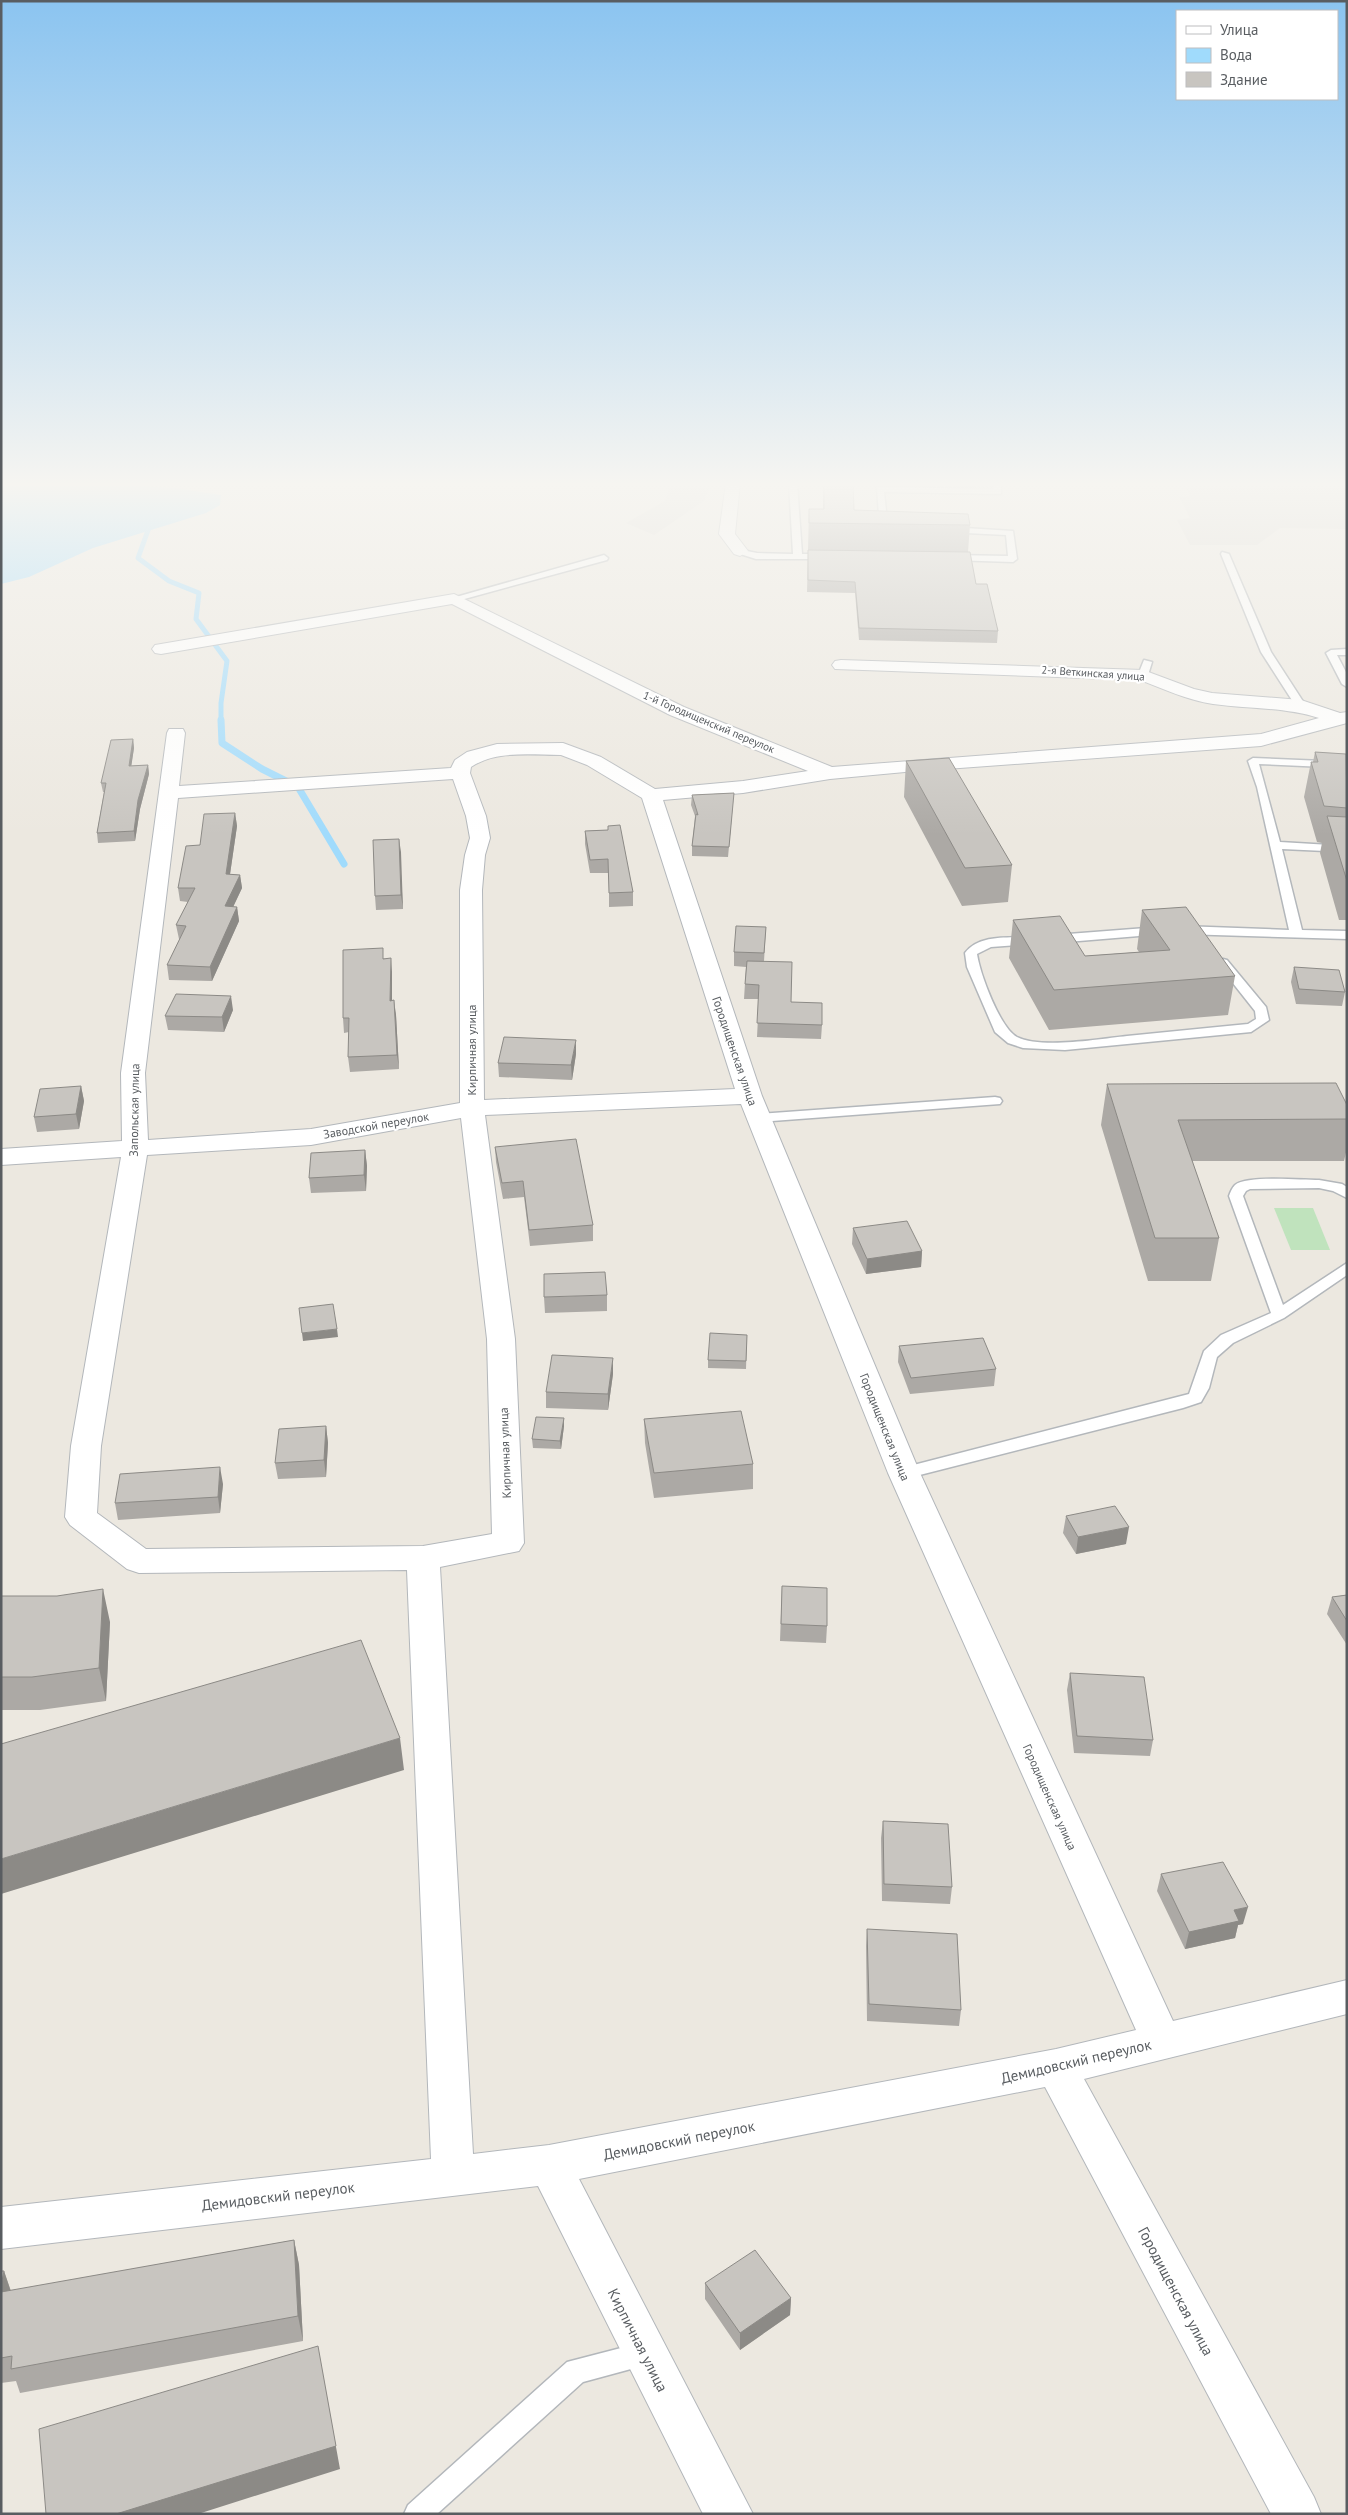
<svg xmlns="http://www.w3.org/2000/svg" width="1348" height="2515" viewBox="0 0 1348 2515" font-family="'PT Sans',sans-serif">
  <rect width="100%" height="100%" fill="#ece8e0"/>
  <path fill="#dddad5" d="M670 483H711L704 501 654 535 626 523 665 501Z
    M1183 483H1347V529L1280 528 1257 545H1190L1177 520 1190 518 1179 497 1190 496Z"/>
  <path fill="#c0e3bd" d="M1274 1208H1313L1330 1250H1291Z"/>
  <path fill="#a0dbfc" d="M1 483H81L175 488 221 495 220 505 206 513 93 548 29 577 1 584Z"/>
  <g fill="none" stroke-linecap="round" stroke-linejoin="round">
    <path stroke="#a0dbfc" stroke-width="5" d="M151 522 138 558 169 581 199 593 196 619 227 661 221 703V721"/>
    <path stroke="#a0dbfc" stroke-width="7" d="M221 720 222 743 262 769 298 787 344 864"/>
    <g stroke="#b3b7bb" stroke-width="3">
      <path id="service" d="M789 483H797L802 554H827L830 555V559H756L737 553V549L757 553 793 554Z
        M993 483H1001V494L884 492 888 530 884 533 880 530 877 487 994 489Z
        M949 527 1013 531 1017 559 1013 562 950 560 949 558 953 555 1008 556 1006 535 946 532V528Z
        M1222 552 1229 554 1271 652 1306 706 1305 708H1297L1261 652 1221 554Z
        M604 555 608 558 607 560 457 601 449 599Z
        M1347 649V655H1337L1347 674V687L1342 684 1326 653 1331 650Z
        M1144 660 1152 662 1148 675 1143 678 1138 675Z
        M1253 758 1347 762V768L1259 764 1280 842 1347 846V852L1282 849 1302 930 1347 931V939L1182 934 1176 930 1182 926 1289 930 1257 787 1248 761Z
        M1159 927 1165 931 1163 934 1055 943 1049 939 1055 935Z
        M1030 937 1036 941 1034 944 991 947 977 954C980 974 1000 1028 1017 1037 1041 1049 1099 1039 1127 1036 1167 1032 1207 1028 1248 1024L1256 1019 1255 1011 1217 963 1223 959 1227 960 1266 1007 1269 1020 1251 1032 1065 1050 1023 1048 1008 1043 995 1032 967 967 965 953C979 934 1009 938 1030 937Z
        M995 1097 1000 1098 1002 1101 1000 1104 759 1122 752 1118 759 1114Z
        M1319 1180 1342 1184 1347 1187V1198L1333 1191 1319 1188 1250 1189 1246 1191 1243 1196 1283 1305 1347 1263V1275L1284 1318 1233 1343 1217 1357 1209 1388 1201 1402 1183 1408 904 1479 898 1477 896 1473 898 1469 1189 1394 1204 1351 1221 1335 1271 1313 1229 1196C1230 1193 1232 1188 1235 1185 1246 1175 1302 1180 1319 1180Z
        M644 2342 653 2345 656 2354 653 2363 583 2382 437 2514H404L408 2505 567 2362Z"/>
    </g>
    <g stroke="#b3b7bb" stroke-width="2">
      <path id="minor" d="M726 483H740L735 534 748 551 740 556 734 554 719 534Z
        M454 594 684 707 832 767 1261 734 1319 718C1285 707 1249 709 1213 704 1187 700 1164 689 1140 680L835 669 832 665 835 661 841 660 1143 670 1194 689 1212 693 1301 700 1340 713 1347 712V723L1261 746 905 772 830 779 743 793 663 800 762 1096 920 1473 1173 2021 1347 1980V2014L1084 2079 1314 2497 1321 2514H1271L1045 2087 579 2179 753 2514H703L538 2186 1 2249V2207L431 2159 407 1570 139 1573 127 1569 70 1525 65 1517 71 1446 121 1157 1 1165V1149L122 1141 121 1073 167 733 169 729H183L185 733 179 786 451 768 455 760 467 752 497 744 563 743 601 757 655 789 743 781 808 771 670 715 452 604 161 654 155 653 152 649 155 645 161 644ZM561 755 587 765 642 798 735 1089 484 1100 482 890 485 855 490 838 486 816 470 773 471 767C496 750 531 755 561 755ZM453 779 466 816 470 838 465 855 460 890V1103L311 1129 148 1140 145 1073 178 798ZM741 1104 888 1473 1136 2030 1056 2049 549 2145 473 2154 440 1567 519 1551 524 1543 515 1339 485 1115ZM461 1118 487 1339 492 1534 423 1546 146 1549 97 1513 101 1446 147 1155 311 1145Z"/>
    </g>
    <use href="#service" fill="#fff" fill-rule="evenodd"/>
    <use href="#minor" fill="#fff" fill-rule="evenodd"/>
  </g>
  <path fill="#aca9a5" d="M823 483H976L975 487 853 483 854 510 970 525 968 552 976 584 998 631 997 643 859 640 855 593 807 592 809 509H823Z
    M133 739 134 748 131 766 148 765 149 774 140 809 135 841 98 843 97 833 104 792H103L101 783Z
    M1315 752 1347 755V920H1339L1320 853 1322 843 1317 842 1304 797 1311 762H1313Z
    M906 761 1012 865 1008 902 962 906 904 797Z
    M734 793 728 857 692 856V846L695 816 691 805 692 795Z
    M235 813 237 826 230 874 240 875 242 888 233 907H237L239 921 212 981 169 980 167 965 180 939H179L176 925 188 902 180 901 178 888 200 845Z
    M608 830 633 892V906L609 907V873H590L585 844V831Z
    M399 839 403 909 376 910 375 896Z
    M1142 910 1235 976 1228 1015 1049 1030 1009 958 1013 920 1085 956 1139 952 1137 949Z
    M766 927 764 961 791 1002 822 1025 821 1039 757 1037 759 999H744L746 967 734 966V952Z
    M384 958 392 972V1000L396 1015 399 1069 350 1072 348 1057 349 1032 344 1033 343 1018Z
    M1294 967 1345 992 1342 1006 1296 1004 1291 982Z
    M233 1010 224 1032 168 1030 165 1016Z
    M576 1054 572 1080 499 1077 498 1063Z
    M1107 1084 1347 1105V1148L1344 1161H1192L1219 1238 1211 1281H1148L1101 1125Z
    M81 1086 84 1101 79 1129 37 1132 34 1117Z
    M495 1147 593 1225V1241L530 1246 524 1197 503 1199 496 1162Z
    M365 1150 367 1166 366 1191 311 1193 309 1178Z
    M853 1228 922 1251 921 1267 866 1274 852 1244Z
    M607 1295V1311L545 1313 544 1297Z
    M747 1335 746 1369 708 1368V1360Z
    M899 1346 996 1369 994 1386 910 1394 898 1362Z
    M613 1374 608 1410 546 1408V1392Z
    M564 1418V1426L561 1449 533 1448 532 1439Z
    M644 1419 753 1464V1489L654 1498 645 1443Z
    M326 1426 328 1443 326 1477 278 1479 275 1463Z
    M223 1484 220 1513 118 1520 115 1503Z
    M1066 1516 1126 1544 1076 1554 1063 1533Z
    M782 1586 827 1626 826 1643 780 1641Z
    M1347 1595V1645L1327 1614 1332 1597Z
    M1 1596 110 1622 106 1701 40 1710H1Z
    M1070 1673 1153 1740 1150 1756 1074 1753 1067 1690Z
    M883 1821 952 1887 950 1904 882 1901 881 1838Z
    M1161 1874 1243 1924 1238 1925 1235 1938 1185 1949 1157 1891Z
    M867 1929 961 2010 959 2026 867 2021 866 1946Z
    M294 2240 299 2265 303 2341 20 2393 16 2381 1 2383V2271H4L11 2291Z
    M705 2283 791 2298 790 2315 740 2350 705 2299Z"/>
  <path fill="#8c8a86" d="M133 739 134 748 130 775 129 766Z
    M148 765 149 774 140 809 135 841 134 831 138 800Z
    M235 813 237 826 228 888 226 874Z
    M399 839 401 852 403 909 401 895Z
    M240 875 242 888 227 920 225 906Z
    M237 907 239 921 212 981 210 967Z
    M391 958 392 972V1015L390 1001Z
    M231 996 233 1010 224 1032 222 1017Z
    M394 1000 396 1015 399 1069 397 1055Z
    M576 1040V1054L572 1080 571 1065Z
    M81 1086 84 1101 79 1129 76 1114Z
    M365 1150 367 1166 366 1191 364 1175Z
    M922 1251 921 1267 866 1274 867 1259Z
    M337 1329 338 1337 303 1341 302 1333Z
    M613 1358V1374L608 1410V1394Z
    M564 1418V1426L561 1449 560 1441Z
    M326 1426 328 1443 326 1477 324 1460Z
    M220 1467 223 1484 220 1513 218 1497Z
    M1129 1527 1126 1544 1076 1554 1078 1537Z
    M103 1589 110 1622 106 1701 99 1668Z
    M400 1738 404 1770 1 1894V1859Z
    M1248 1907 1243 1924 1238 1925 1235 1938 1185 1949 1189 1932 1234 1910Z
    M294 2240 299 2265 303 2341 298 2316Z
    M4 2271 12 2295H1V2286Z
    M791 2298 790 2315 740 2350V2333Z
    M322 2370 340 2469 198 2514H116Z"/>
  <path fill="#c8c5c0" stroke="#8c8a86" d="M824 483H853L854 510 968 514 970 525 809 523V509H824Z
    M808 550 970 552 976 584H987L998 631 859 628 855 582 808 580Z
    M133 739 129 766 148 765 138 800 134 831 97 833 106 783H101L111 740Z
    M1315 752 1346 754 1347 808 1324 806 1311 762H1318Z
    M949 758 1012 865 965 868 906 761Z
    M734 793 729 847 692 846 696 814 698 815 692 795Z
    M235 813 226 874 240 875 225 906 237 907 210 967 167 965 186 926 176 925 195 888H178L186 846 200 845 204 814Z
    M1327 816 1347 817V881Z
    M620 825 633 892 609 893 608 859 590 860 585 831 608 830V826Z
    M399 839 401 895 375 896 373 840Z
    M1186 907 1235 976 1054 990 1013 920 1060 916 1085 956 1170 950 1142 910Z
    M736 926 766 927 764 953 734 952Z
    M383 948V959L391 958 390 1001 394 1000 397 1055 348 1057 349 1018H343V950Z
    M747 961 792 962 791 1002 822 1003V1025L757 1023 759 985 745 984Z
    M1294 967 1339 970 1345 992 1299 989Z
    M176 994 231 996 222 1017 165 1016Z
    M504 1037 576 1040 571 1065 498 1063Z
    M1336 1083 1347 1105V1119L1178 1120 1219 1238H1155L1107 1084Z
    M81 1086 76 1114 34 1117 40 1089Z
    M576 1139 593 1225 529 1230 523 1181 502 1183 495 1147Z
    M365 1150 364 1175 309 1178 311 1153Z
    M907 1221 922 1251 867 1259 853 1228Z
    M605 1272 607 1295 544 1297V1274Z
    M333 1304 337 1329 302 1333 299 1308Z
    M710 1333 747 1335 746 1361 708 1360Z
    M983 1338 996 1369 911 1378 899 1346Z
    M552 1355 613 1358 608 1394 546 1392Z
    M741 1411 753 1464 654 1473 644 1419Z
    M536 1417 564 1418 560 1441 532 1439Z
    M326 1426 324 1460 275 1463 279 1429Z
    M220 1467 218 1497 115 1503 120 1474Z
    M1115 1506 1129 1527 1078 1537 1066 1516Z
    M782 1586 827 1588V1626L781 1624Z
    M103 1589 99 1668 32 1677H1V1596H57Z
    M1347 1595V1621L1332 1597Z
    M361 1640 400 1738 1 1859V1744Z
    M1070 1673 1144 1677 1153 1740 1077 1736Z
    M883 1821 948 1824 952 1887 884 1884Z
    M1223 1862 1248 1907 1234 1910 1239 1921 1189 1932 1161 1874Z
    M867 1929 957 1934 961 2010 869 2004Z
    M294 2240 298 2316 11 2369 12 2356 1 2358V2292Z
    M755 2250 791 2298 740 2333 705 2283Z
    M1 2271H4L1 2286Z
    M318 2346 336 2446 116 2514H46L39 2429Z"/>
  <linearGradient id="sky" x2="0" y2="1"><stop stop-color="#8bc4f0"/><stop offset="0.58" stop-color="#f6f5f1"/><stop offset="1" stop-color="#f6f5f1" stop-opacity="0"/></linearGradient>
  <rect width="1348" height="835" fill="url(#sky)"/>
  <g text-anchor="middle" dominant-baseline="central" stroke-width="4.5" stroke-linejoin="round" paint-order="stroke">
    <g font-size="11" fill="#595d61" stroke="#fff">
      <text transform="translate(1093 673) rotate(4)">2-я Веткинская улица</text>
      <text transform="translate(709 722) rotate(23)">1-й Городищенский переулок</text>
    </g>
    <g font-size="12" fill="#595d61" stroke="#fff">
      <text transform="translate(471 1050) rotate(-90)">Кирпичная улица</text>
      <text transform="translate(735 1051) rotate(71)">Городищенская улица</text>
      <text transform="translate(134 1110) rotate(-89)">Запольская улица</text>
      <text transform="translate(376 1125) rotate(-10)">Заводской переулок</text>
      <text transform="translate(885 1427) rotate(68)">Городищенская улица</text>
      <text transform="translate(505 1453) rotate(-92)">Кирпичная улица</text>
      <text transform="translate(1050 1797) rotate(66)">Городищенская улица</text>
    </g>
    <g font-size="15" fill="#595d61" stroke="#fff">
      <text transform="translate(1076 2061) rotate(-13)">Демидовский переулок</text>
      <text transform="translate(679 2140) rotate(-11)">Демидовский переулок</text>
      <text transform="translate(278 2196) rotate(-7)">Демидовский переулок</text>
      <text transform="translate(1176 2291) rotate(62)">Городищенская улица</text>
      <text transform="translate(638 2340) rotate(63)">Кирпичная улица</text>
    </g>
  </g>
  <rect width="1348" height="2515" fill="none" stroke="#595d61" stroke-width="5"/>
  <rect x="1176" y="10" width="162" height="90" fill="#ffffff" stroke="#bdbec0"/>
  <rect x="1186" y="26" width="25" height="8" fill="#ffffff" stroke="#bdbec0"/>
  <text x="1220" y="35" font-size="15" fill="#595d61">Улица</text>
  <rect x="1186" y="48" width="25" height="15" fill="#a0dbfc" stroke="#bdbec0"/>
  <text x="1220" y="60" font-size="15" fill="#595d61">Вода</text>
  <rect x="1186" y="72" width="25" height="15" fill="#c8c5c0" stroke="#bdbec0"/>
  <text x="1220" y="85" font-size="15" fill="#595d61">Здание</text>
</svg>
